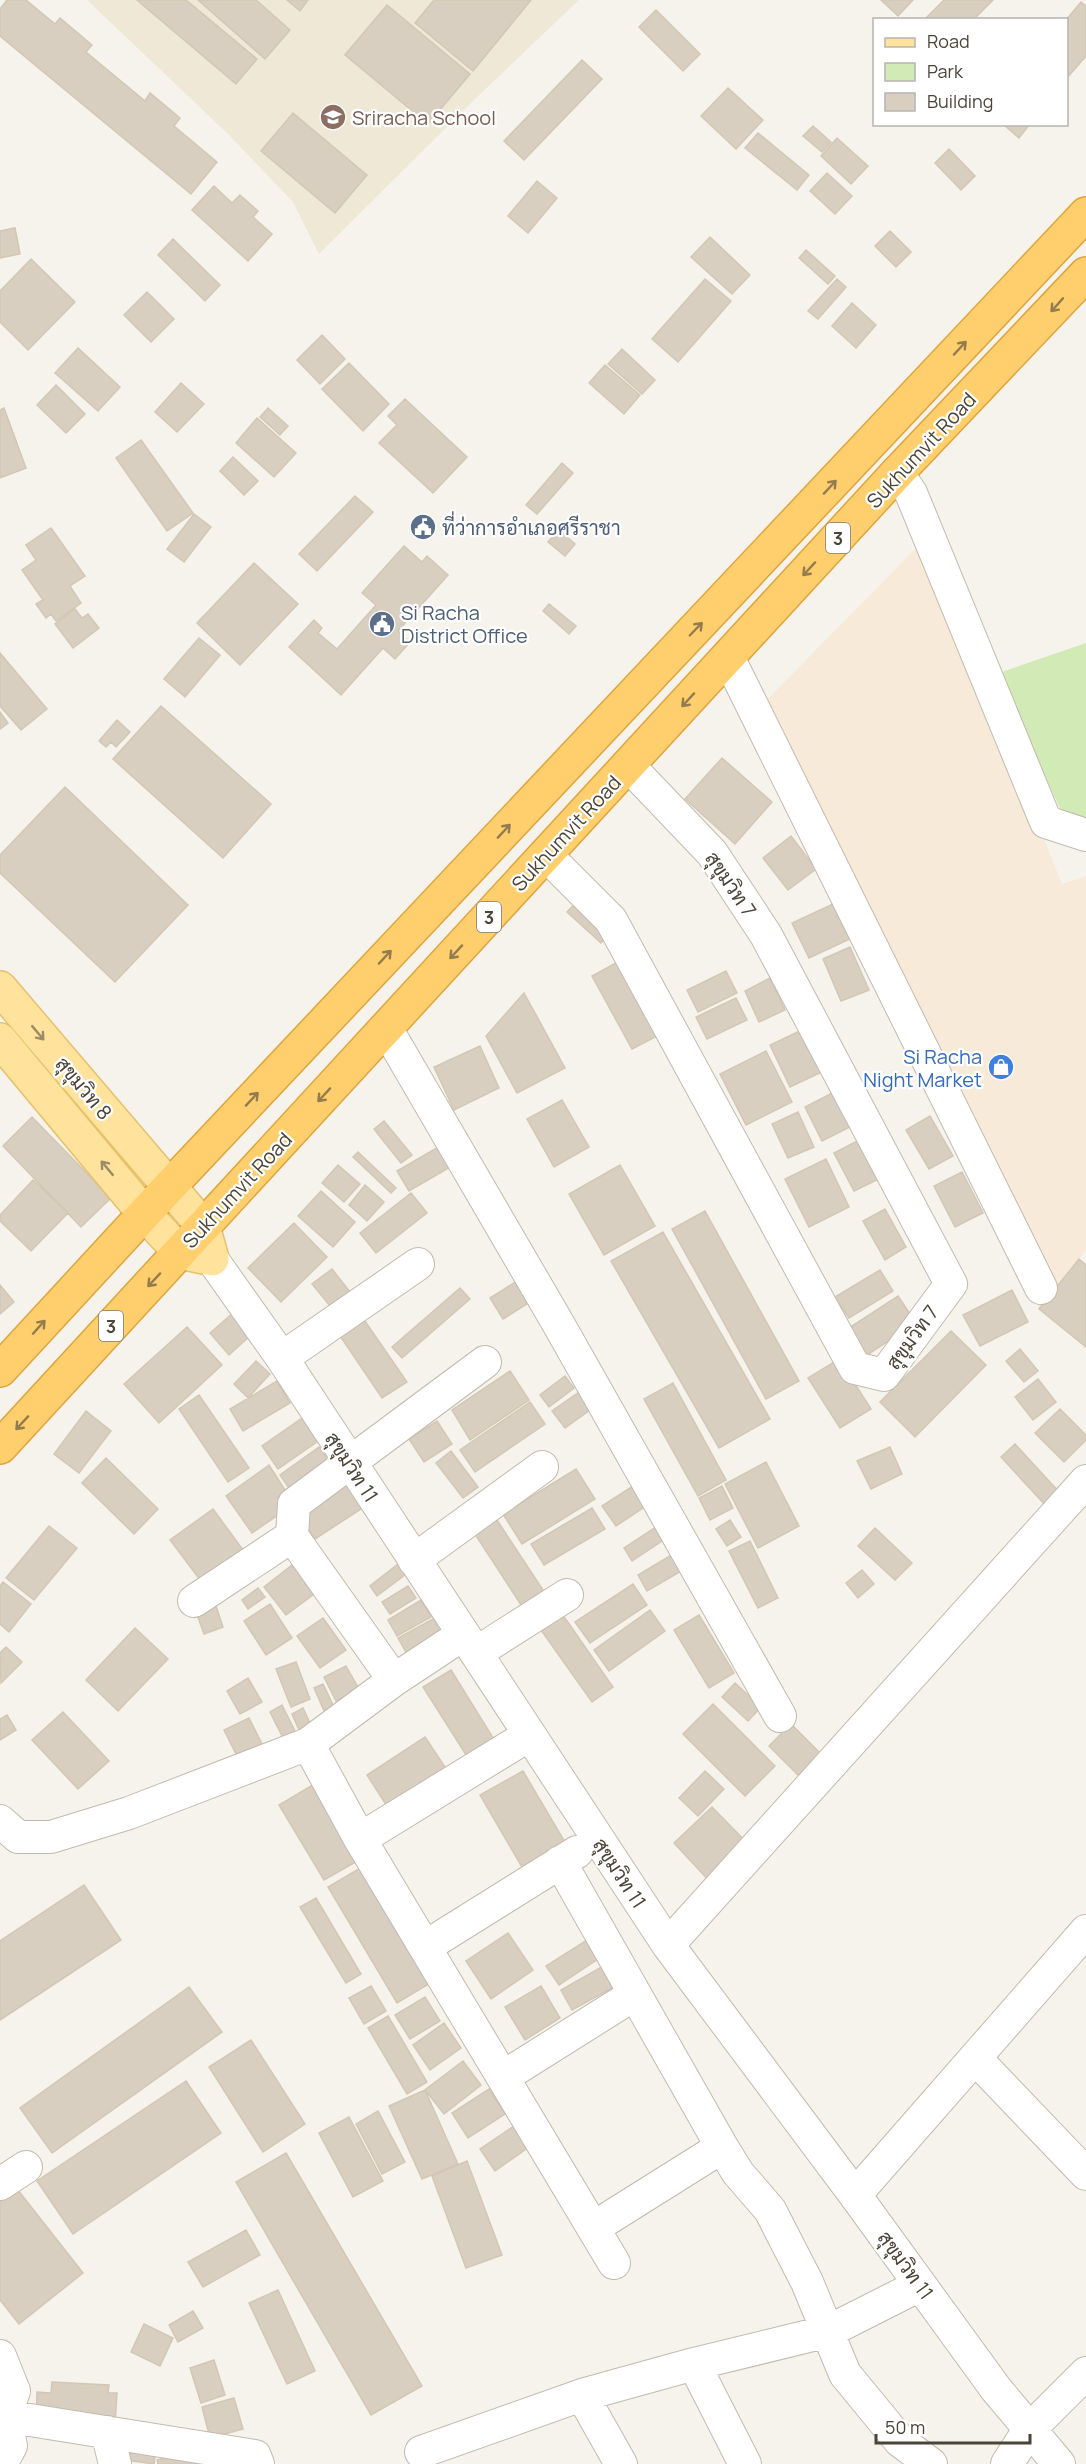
<svg xmlns="http://www.w3.org/2000/svg" width="1086" height="2464" viewBox="0 0 1086 2464" font-family="Manrope,Sarabun,sans-serif">
  <rect width="100%" height="100%" fill="#f6f3ec"/>
  <path fill="#f7ead8" d="M924 540 1062 884 1086 876V1250L1039 1309 743 724Z"/>
  <path fill="#efe8d6" d="M87 0H579L475 99 319 254 293 202 228 134Z"/>
  <path fill="#d2eab5" d="M1086 643V826L1084 827 1061 810 996 674Z"/>
  <path fill="#d8cfc1" stroke="#d3c7b4" stroke-width="1.5" d="M7 0H26L55 24 60 18 92 45 86 52 145 101 150 93 180 118 174 126 217 162 191 194 0 36V9Z
    M137 0H186L257 59 236 84Z
    M198 0H256L290 30 265 59Z
    M287 0H308L300 11Z
    M434 0H531L473 71 415 23Z
    M881 0H913L898 16Z
    M944 0H993L973 20H924Z
    M1081 2 1086 6V56L1066 79V20Z
    M387 5 470 74 428 124 345 55Z
    M656 10 700 54 683 71 639 27Z
    M582 60 602 79 524 160 504 141Z
    M728 88 763 120 736 149 701 116Z
    M293 113 367 175 335 213 261 151Z
    M1003 124H1030L1019 138Z
    M813 126 831 142 822 152 803 136Z
    M758 133 809 175 797 190 745 148Z
    M837 138 868 166 851 184 821 156Z
    M949 149 975 176 961 190 935 163Z
    M827 173 852 196 835 214 810 191Z
    M537 181 557 198 528 233 508 216Z
    M214 186 232 203 240 195 258 211 253 217 272 234 248 261 192 210Z
    M15 228 20 254 0 258V231Z
    M890 231 911 252 896 267 875 246Z
    M710 237 750 275 732 294 691 257Z
    M173 239 220 285 205 301 158 255Z
    M806 250 835 276 828 284 799 258Z
    M31 259 75 302 28 350 0 322V291Z
    M705 279 731 301 678 362 652 339Z
    M837 279 846 287 818 319 808 311Z
    M147 292 174 319 151 342 124 315Z
    M852 303 876 325 856 348 832 326Z
    M322 335 345 359 320 384 297 360Z
    M78 348 120 387 98 411 55 373Z
    M622 349 655 380 642 394 608 364Z
    M349 363 389 404 363 431 322 389Z
    M605 365 640 395 624 414 589 383Z
    M181 383 204 404 177 432 155 412Z
    M56 385 85 414 66 433 37 405Z
    M405 399 467 457 433 493 379 443 397 425 388 416Z
    M4 408 26 468 0 478V410Z
    M268 408 288 426 280 435 260 417Z
    M257 418 296 453 274 477 236 443Z
    M141 440 193 513 167 531 116 458Z
    M233 457 258 481 244 495 220 471Z
    M562 463 573 473 537 514 526 505Z
    M355 496 373 512 317 571 299 554Z
    M194 514 211 527 184 562 167 549Z
    M51 528 85 576 70 586 81 603 56 621 51 614 46 618 36 604 43 600 22 570 36 560 26 545Z
    M559 530 575 544 565 556 548 542Z
    M404 546 422 562 427 556 448 575 398 631 410 642 395 659 383 648 341 695 289 647 314 620 322 628 318 633 337 649 376 605 362 593Z
    M254 563 298 604 240 665 197 623Z
    M549 604 576 626 569 634 543 611Z
    M75 609 82 618 88 614 99 628 73 648 55 624Z
    M199 638 220 655 185 697 164 679Z
    M0 653 47 709 21 730 0 706Z
    M161 706 271 804 223 858 113 759Z
    M0 712 8 723 0 729Z
    M117 720 130 732 116 747 111 742 106 747 99 741Z
    M722 758 772 802 735 844 685 799Z
    M65 787 188 905 115 982 0 873V855Z
    M791 836 816 869 788 890 763 858Z
    M580 898 613 930 601 943 567 912Z
    M833 904 850 939 809 958 792 923Z
    M850 947 869 990 841 1001 823 959Z
    M625 958 665 1032 632 1049 592 976Z
    M726 971 737 993 698 1012 687 990Z
    M770 978 785 1010 759 1022 745 991Z
    M524 993 565 1068 517 1093 486 1036Z
    M736 998 747 1020 707 1039 696 1017Z
    M804 1029 824 1071 790 1087 770 1045Z
    M480 1046 499 1088 454 1110 434 1067Z
    M766 1051 792 1102 746 1125 720 1074Z
    M840 1089 858 1123 822 1141 805 1107Z
    M562 1100 589 1147 554 1167 527 1119Z
    M798 1112 814 1147 788 1158 772 1124Z
    M930 1116 953 1156 929 1169 906 1130Z
    M32 1117 111 1198 81 1227 3 1146Z
    M384 1121 412 1155 401 1163 374 1129Z
    M859 1140 879 1179 854 1191 834 1153Z
    M440 1146 452 1166 409 1191 397 1171Z
    M358 1152 396 1188 391 1193 353 1157Z
    M826 1159 849 1207 809 1227 785 1179Z
    M338 1165 360 1184 344 1202 322 1183Z
    M620 1165 655 1226 604 1255 569 1194Z
    M962 1172 983 1213 955 1227 934 1186Z
    M33 1180 68 1213 31 1251 0 1221V1215Z
    M365 1185 384 1202 367 1221 349 1205Z
    M321 1191 355 1222 333 1247 298 1216Z
    M411 1193 427 1213 376 1253 360 1233Z
    M885 1209 906 1247 885 1260 863 1221Z
    M705 1211 799 1381 766 1399 672 1229Z
    M294 1223 327 1257 281 1302 248 1268Z
    M663 1232 770 1419 719 1448 611 1261Z
    M1079 1259 1086 1265V1347L1039 1309Z
    M332 1269 354 1297 335 1312 312 1284Z
    M880 1270 893 1291 849 1318 835 1297Z
    M525 1276 538 1297 503 1319 490 1298Z
    M0 1285 14 1302 0 1314Z
    M460 1288 470 1299 402 1358 392 1347Z
    M1012 1290 1028 1322 980 1346 963 1315Z
    M898 1296 916 1323 867 1355 849 1328Z
    M358 1311 407 1382 382 1398 334 1327Z
    M233 1313 252 1334 229 1355 210 1333Z
    M187 1327 222 1365 159 1423 124 1384Z
    M951 1331 986 1365 915 1437 880 1402Z
    M1020 1349 1038 1371 1024 1382 1006 1361Z
    M839 1359 871 1409 840 1428 808 1378Z
    M256 1361 270 1374 248 1398 234 1384Z
    M510 1371 529 1400 470 1440 452 1410Z
    M565 1376 574 1388 549 1407 540 1395Z
    M1038 1379 1056 1402 1033 1420 1015 1397Z
    M277 1381 290 1403 243 1431 230 1409Z
    M673 1383 726 1480 698 1496 644 1399Z
    M582 1390 594 1407 565 1428 552 1411Z
    M199 1395 249 1468 228 1482 179 1409Z
    M530 1402 545 1424 475 1472 460 1450Z
    M1060 1409 1086 1435V1440L1064 1462 1035 1433Z
    M86 1411 111 1431 79 1473 54 1454Z
    M305 1416 321 1439 278 1469 262 1446Z
    M437 1421 452 1444 424 1462 409 1439Z
    M1015 1444 1060 1493 1046 1506 1001 1457Z
    M319 1447 333 1467 293 1494 280 1475Z
    M890 1447 902 1474 871 1489 857 1461Z
    M451 1451 478 1487 463 1498 436 1463Z
    M106 1458 158 1509 134 1534 82 1483Z
    M766 1462 799 1526 758 1548 725 1484Z
    M269 1465 294 1504 252 1533 226 1496Z
    M576 1469 595 1499 522 1544 503 1514Z
    M347 1482 364 1507 315 1539 299 1514Z
    M636 1484 649 1504 616 1526 602 1506Z
    M722 1486 733 1508 710 1520 699 1498Z
    M592 1508 605 1529 544 1565 531 1544Z
    M213 1509 246 1554 204 1585 170 1540Z
    M493 1514 547 1596 525 1611 471 1528Z
    M730 1520 741 1537 727 1546 716 1529Z
    M49 1526 77 1548 34 1600 6 1578Z
    M656 1527 665 1539 632 1561 624 1548Z
    M875 1528 912 1563 895 1580 858 1546Z
    M750 1541 778 1598 758 1608 729 1551Z
    M673 1554 683 1570 647 1591 638 1575Z
    M398 1564 406 1574 377 1596 370 1586Z
    M292 1565 314 1594 286 1615 264 1587Z
    M862 1570 874 1584 858 1598 846 1583Z
    M3 1582 31 1604 9 1632 0 1624V1586Z
    M633 1584 647 1605 590 1643 575 1622Z
    M408 1586 416 1598 390 1614 382 1602Z
    M258 1588 265 1597 248 1609 242 1600Z
    M421 1600 431 1617 397 1636 388 1620Z
    M270 1604 292 1638 266 1655 244 1621Z
    M216 1606 223 1627 204 1634 196 1612Z
    M558 1608 613 1687 592 1702 536 1623Z
    M650 1610 665 1631 609 1671 594 1650Z
    M699 1615 734 1673 709 1688 674 1630Z
    M323 1618 346 1650 320 1668 297 1636Z
    M433 1619 446 1642 411 1661 398 1638Z
    M135 1628 168 1659 118 1711 86 1680Z
    M6 1647 22 1662 1 1683 0 1653Z
    M296 1662 310 1699 291 1707 276 1669Z
    M346 1666 359 1689 336 1701 324 1677Z
    M451 1670 495 1741 468 1758 423 1687Z
    M248 1678 262 1702 240 1714 227 1691Z
    M735 1683 761 1707 748 1721 722 1697Z
    M323 1684 335 1709 325 1713 314 1688Z
    M713 1704 775 1766 745 1796 683 1734Z
    M282 1705 298 1737 286 1744 270 1712Z
    M303 1708 316 1736 304 1741 292 1714Z
    M63 1712 109 1761 78 1789 32 1740Z
    M7 1715 16 1730 0 1740V1719Z
    M249 1718 267 1754 242 1766 224 1730Z
    M791 1724 823 1756 801 1778 769 1746Z
    M425 1737 451 1776 392 1814 367 1775Z
    M523 1771 569 1849 526 1874 480 1795Z
    M705 1771 724 1789 698 1816 679 1798Z
    M316 1783 361 1859 324 1880 279 1805Z
    M712 1807 752 1848 713 1885 674 1843Z
    M362 1867 432 1982 397 2003 328 1887Z
    M84 1885 121 1940 0 2020V1941Z
    M316 1898 361 1974 346 1983 300 1907Z
    M508 1933 533 1970 491 1999 466 1961Z
    M595 1935 607 1953 559 1985 546 1966Z
    M612 1961 623 1982 572 2010 561 1990Z
    M371 1986 386 2011 364 2024 349 1998Z
    M541 1986 560 2018 525 2040 505 2007Z
    M189 1987 222 2032 52 2153 20 2108Z
    M425 1997 440 2021 410 2039 395 2015Z
    M388 2016 427 2082 407 2094 368 2028Z
    M444 2023 461 2048 430 2070 413 2045Z
    M251 2040 305 2124 263 2152 209 2067Z
    M463 2061 481 2085 444 2114 425 2090Z
    M186 2081 221 2133 73 2234 37 2181Z
    M489 2089 505 2114 468 2138 452 2113Z
    M425 2090 458 2164 422 2179 389 2106Z
    M378 2111 405 2162 382 2174 356 2124Z
    M349 2117 383 2181 353 2197 319 2133Z
    M514 2126 529 2147 495 2171 480 2149Z
    M286 2153 422 2386 371 2415 236 2182Z
    M467 2161 502 2255 466 2268 432 2176Z
    M10 2180 83 2273 19 2324 0 2300V2188Z
    M246 2230 260 2255 203 2287 188 2262Z
    M278 2290 315 2371 287 2384 249 2303Z
    M193 2311 203 2328 178 2342 169 2325Z
    M144 2324 173 2338 160 2366 131 2352Z
    M214 2360 225 2395 201 2403 190 2368Z
    M52 2382 109 2385 108 2393H117L115 2425 36 2421 37 2392 51 2393Z
    M234 2398 243 2429 210 2438 202 2407Z
    M128 2444 156 2448 154 2464 126 2460Z
    M192 2450 196 2464H158L157 2460Z"/>
  <g fill="none" stroke-linecap="round" stroke-linejoin="round">
    <g stroke="#c2bbae" stroke-width="34">
      <path id="minor" d="M897 473 911 493 1046 822 1086 835
        M728 657 1041 1288
        M546 855 611 920 855 1368 884 1375 951 1284 766 935 712 853 628 765
        M386 1028 559 1325 780 1716
        M212 1259 282 1358 668 1945 855 2195 996 2389 1059 2464
        M282 1358 418 1264
        M414 1560 542 1467
        M194 1601 292 1536
        M462 1635 394 1680 308 1744 360 1839 614 2263
        M476 1653 567 1595
        M394 1680 292 1536 294 1504 485 1362
        M0 1821 18 1837H51L129 1813 308 1744
        M360 1839 529 1735
        M560 1862 722 2147 593 2228
        M668 1945 1086 1481
        M425 1947 577 1852
        M975 2058 1086 2174
        M503 2077 635 1994
        M722 2147 738 2173 770 2210 807 2282 845 2374 900 2441 931 2464
        M0 2184 26 2167
        M855 2195 1086 1931
        M0 2356 14 2391 5 2416 11 2446 1 2464
        M694 2364 745 2464
        M582 2395 621 2464
        M5 2416 255 2456 258 2464
        M107 2432 115 2464
        M421 2452 582 2395 694 2364 829 2331 920 2285
        M1007 2464 1029 2430 1086 2373"/>
    </g>
    <g stroke="#e6c16a" stroke-width="36">
      <path id="major" d="M0 988 203 1226 212 1259 180 1252 144 1213 0 1040"/>
    </g>
    <g stroke="#e0a43c" stroke-width="36">
      <path id="highway" d="M0 1370 169 1187 1086 214
        M0 1447 897 473 1086 274"/>
    </g>
    <use href="#minor" stroke="#fff" stroke-width="32"/>
    <use href="#major" stroke="#ffe39c" stroke-width="33"/>
    <use href="#highway" stroke="#ffcf6e" stroke-width="33"/>
  </g>
  <defs><path id="oneway-shaft" d="M-6 0H5M1.5-3L5.5 0L1.5 3" fill="none" stroke-width="1.6" stroke-linecap="round" stroke-linejoin="round" transform="scale(1.5)"/></defs>
  <g stroke="#937c4e">
    <use href="#oneway-shaft" transform="translate(1057 305) rotate(132)"/>
    <use href="#oneway-shaft" transform="translate(960 348) rotate(-47)"/>
    <use href="#oneway-shaft" transform="translate(830 487) rotate(-47)"/>
    <use href="#oneway-shaft" transform="translate(809 569) rotate(133)"/>
    <use href="#oneway-shaft" transform="translate(696 629) rotate(-46)"/>
    <use href="#oneway-shaft" transform="translate(688 700) rotate(133)"/>
    <use href="#oneway-shaft" transform="translate(504 831) rotate(-47)"/>
    <use href="#oneway-shaft" transform="translate(456 952) rotate(133)"/>
    <use href="#oneway-shaft" transform="translate(385 957) rotate(-47)"/>
    <use href="#oneway-shaft" transform="translate(324 1095) rotate(133)"/>
    <use href="#oneway-shaft" transform="translate(252 1099) rotate(-47)"/>
    <use href="#oneway-shaft" transform="translate(154 1280) rotate(133)"/>
    <use href="#oneway-shaft" transform="translate(39 1327) rotate(-48)"/>
    <use href="#oneway-shaft" transform="translate(22 1423) rotate(133)"/>
  </g>
  <g stroke="#9c8c66">
    <use href="#oneway-shaft" transform="translate(38 1033) rotate(50)"/>
    <use href="#oneway-shaft" transform="translate(107 1168) rotate(-130)"/>
  </g>
  <defs>
    <g id="school-disc" transform="scale(1.35)"><circle r="9.5" fill="#8d6e63" stroke="#fff"/><path d="M0-5L7-2L0 1L-7-2ZM-4 1L0 2.5L4 1V4Q0 6-4 4Z" fill="#fff"/></g>
    <g id="civic-disc" transform="scale(1.35)"><circle r="9.5" fill="#5c6f8a" stroke="#fff"/><path d="M-.6-6.5H3V-4.5H.6V-3L4-1V1h2V6H-6V1h2V-1L-.6-3ZM-1.2 2.5V6h2.4V2.5Z" fill="#fff"/></g>
    <g id="shop-disc" transform="scale(1.35)"><circle r="9.5" fill="#3f7fe0" stroke="#fff"/><path d="M-5-2.5h2.3a2.7 3.5 0 0 1 5.4 0H5L5.5 6h-11ZM-1.5-2.5h3a1.5 2.3 0 0 0-3 0Z" fill="#fff"/></g>
  </defs>
  <g fill-rule="evenodd">
    <use href="#school-disc" x="333" y="117"/>
    <use href="#civic-disc" x="423" y="527"/>
    <use href="#civic-disc" x="382" y="624"/>
    <use href="#shop-disc" x="1001" y="1067"/>
  </g>
  <g text-anchor="middle" dominant-baseline="central" stroke-width="4.5" stroke-linejoin="round" paint-order="stroke">
    <g fill="#fff" stroke="#817c74" stroke-width="1.5">
      <rect x="826" y="523" width="24" height="30" rx="4.5"/>
      <rect x="477" y="902" width="24" height="30" rx="4.5"/>
      <rect x="99" y="1311" width="24" height="30" rx="4.5"/>
    </g>
    <g font-size="18" font-weight="bold" fill="#4b4439">
      <text x="838" y="538">3</text>
      <text x="489" y="917">3</text>
      <text x="111" y="1326">3</text>
    </g>
    <g font-size="20" fill="#785e54" stroke="#fff" text-anchor="start">
      <text x="352" y="117">Sriracha School</text>
    </g>
    <g font-size="20" fill="#4b4439" stroke="#fff">
      <text transform="translate(921 450) rotate(-47)">Sukhumvit Road</text>
      <text transform="translate(566 833) rotate(-47)">Sukhumvit Road</text>
      <text transform="translate(731 884) rotate(56)">สุขุมวิท 7</text>
      <text transform="translate(84 1088) rotate(50)">สุขุมวิท 8</text>
      <text transform="translate(237 1190) rotate(-47)">Sukhumvit Road</text>
      <text transform="translate(912 1337) rotate(-54)">สุขุมวิท 7</text>
      <text transform="translate(352 1467) rotate(57)">สุขุมวิท 11</text>
      <text transform="translate(620 1873) rotate(57)">สุขุมวิท 11</text>
      <text transform="translate(906 2265) rotate(54)">สุขุมวิท 11</text>
    </g>
    <g font-size="20" fill="#4e5e75" stroke="#fff" text-anchor="start">
      <text x="442" y="527">ที่ว่าการอำเภอศรีราชา</text>
      <text x="401" y="612">Si Racha<tspan x="401" dy="23">District Office</tspan></text>
    </g>
    <g font-size="20" fill="#366cbe" stroke="#fff" text-anchor="end">
      <text x="982" y="1056">Si Racha<tspan x="982" dy="23">Night Market</tspan></text>
    </g>
  </g>
  <rect x="873" y="18" width="195" height="108" fill="#ffffff" stroke="#b7b4b0" stroke-width="1.5"/>
  <rect x="885" y="38" width="30" height="9" fill="#ffe39c" stroke="#b7b4b0" stroke-width="1.5"/>
  <text x="927" y="48" font-size="18" fill="#4b4439">Road</text>
  <rect x="885" y="63" width="30" height="18" fill="#d2eab5" stroke="#b7b4b0" stroke-width="1.5"/>
  <text x="927" y="78" font-size="18" fill="#4b4439">Park</text>
  <rect x="885" y="93" width="30" height="18" fill="#d8cfc1" stroke="#b7b4b0" stroke-width="1.5"/>
  <text x="927" y="108" font-size="18" fill="#4b4439">Building</text>
  <path d="M876 2434v9h154v-9" fill="none" stroke="#4b4439" stroke-width="3"/>
  <text x="885" y="2434" font-size="18" fill="#4b4439" stroke="#ffffff" stroke-width="4.5" paint-order="stroke">50 m</text>
</svg>
